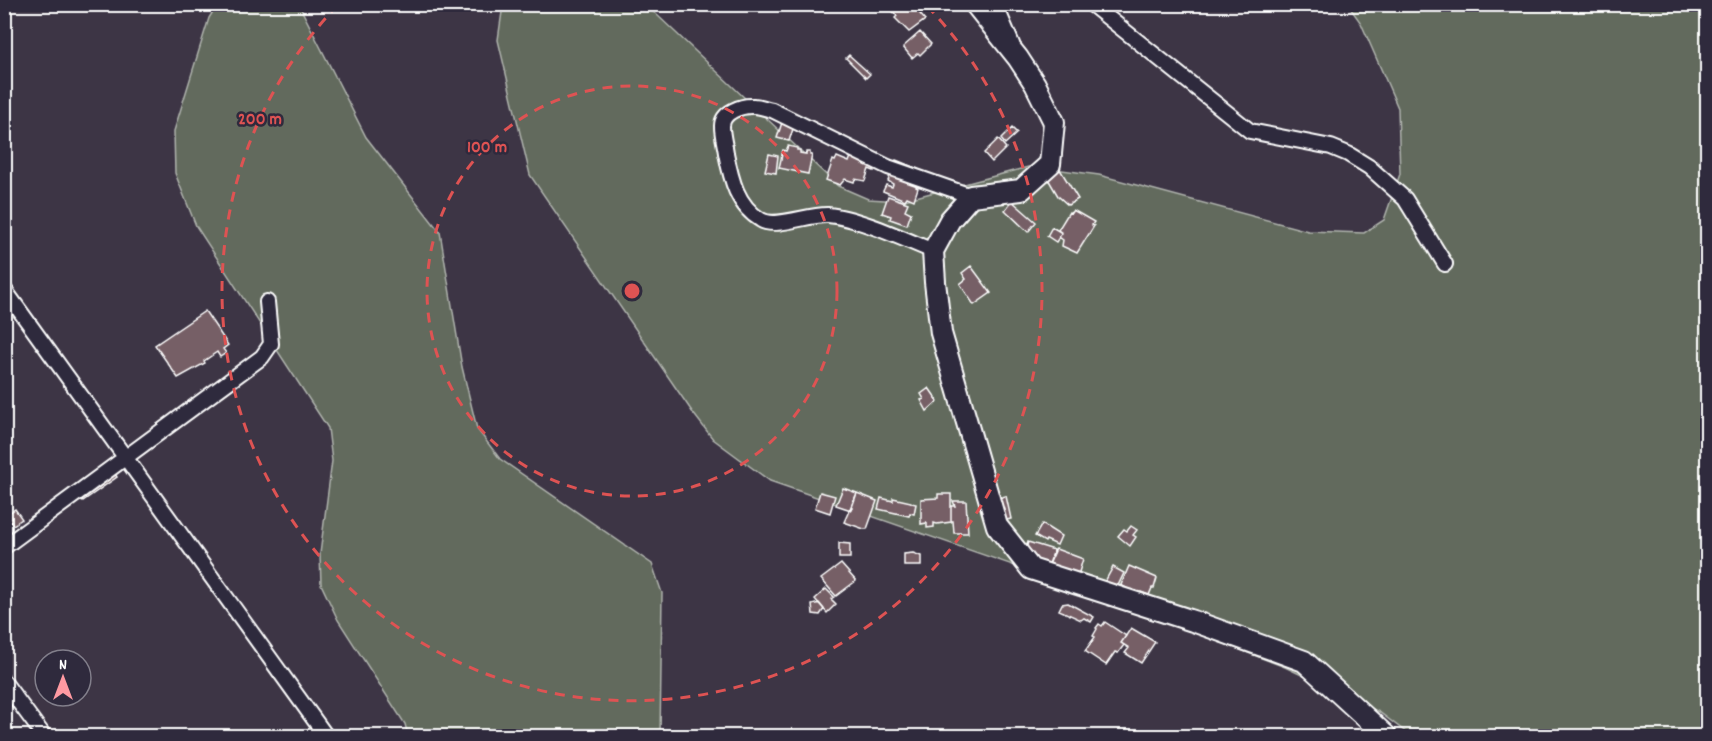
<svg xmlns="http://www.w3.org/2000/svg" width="1712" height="741" viewBox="0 0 1712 741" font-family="Dekko,sans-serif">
  <rect width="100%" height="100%" fill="#3d3545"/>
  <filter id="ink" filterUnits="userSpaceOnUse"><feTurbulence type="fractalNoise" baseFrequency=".0167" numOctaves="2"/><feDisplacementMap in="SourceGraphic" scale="12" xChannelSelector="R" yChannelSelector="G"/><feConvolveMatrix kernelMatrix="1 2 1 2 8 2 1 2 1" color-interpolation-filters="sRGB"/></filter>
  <g filter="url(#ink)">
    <path fill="#626a5d" stroke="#b0b4ae" stroke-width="1.5" d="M217 5H299L366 137 440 232 462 367 477 429 500 459 652 564 662 593 660 736H408L405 724 338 620 321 584 320 554 332 461 328 428 196 226 175 173 174 131 209 18Z
      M503 5H643L656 14 838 186 868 199 901 201 1032 166 1099 175 1308 231 1364 233 1384 220 1400 174 1398 108 1361 23 1348 5H1707V736H1411L1379 712 1285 667 1062 582 770 481 713 439 693 413 530 175 498 40Z"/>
    <path fill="#765f66" stroke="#fff" stroke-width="1.5" d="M897 4H912L925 20 909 32 895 18 897 16 891 9Z
      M920 32 931 44 920 55 918 53 912 58 903 47Z
      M849 55 870 74 866 78 846 58Z
      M785 113 795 123 789 141 777 138Z
      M1012 128 1017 133 1005 144 1001 139Z
      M998 139 1006 148 992 162 984 153Z
      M788 146 797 148V150H800V153L806 154V152H810V155H812L808 174 779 168 783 150 786 151Z
      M769 154 778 156 776 173 765 171Z
      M852 154 876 163 874 171 869 169 865 181 855 179 854 182 845 179 840 185 826 180 833 160 835 161 837 157 849 162Z
      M896 160 918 169 913 182 917 184 916 187 918 188 914 200 907 197 905 200 883 191 886 185 892 187 893 184 888 181Z
      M1058 166 1078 199 1068 205 1058 196 1044 172Z
      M888 196 908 203 905 210 911 213 907 225 890 219 891 216 882 213Z
      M1012 201 1036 222 1028 232 1005 210Z
      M1073 210 1094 222 1092 225 1094 226 1077 253 1062 246 1063 240 1059 237 1062 233 1058 230 1069 212 1071 213Z
      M1052 227 1062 233 1056 242 1047 236Z
      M971 266 991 293 974 305 960 284 966 279 962 273Z
      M205 311 228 345 223 349 226 353 220 357 217 352 204 361 205 363 178 378 155 345Z
      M929 388 938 401 927 411 921 400 924 399 921 394Z
      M115 474 117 477 83 501 81 498Z
      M843 488 857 493 851 510 836 505Z
      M820 492 835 496 830 513 815 508Z
      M857 493 877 501 867 529H864L844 522Z
      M938 494H951V522L937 524 934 523V527L927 528V523L921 524V499L938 498Z
      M1006 496 1011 519 994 523V499Z
      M881 498 893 501V498L911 502V503L916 504 914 514 910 513 909 516 878 509Z
      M953 501H966L968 533H954L953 521H951V506H955Z
      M15 509 22 519 13 525 6 515Z
      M1042 524 1061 536 1057 545 1046 540 1045 542 1035 536Z
      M1131 526 1137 530 1133 535 1136 537 1130 546 1118 536 1124 529 1127 531Z
      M1028 542 1054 550 1045 575 1024 557Z
      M839 543 850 544V558H839Z
      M1056 549 1083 559 1076 582 1047 569Z
      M913 553 921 556V566H904V554Z
      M841 564 856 581 836 596 821 579Z
      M1129 566 1157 578 1154 588H1152L1149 595 1141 592 1140 596 1121 585Z
      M1113 567 1124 573 1114 594 1102 587Z
      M826 589 834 597 831 599 836 604 827 613 815 599Z
      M819 603 824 609 820 615 813 614 812 605Z
      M1068 603 1094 617 1091 622 1084 618 1081 620 1059 610 1062 604Z
      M1105 622 1126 636 1121 643 1124 645 1118 653 1115 652 1106 665 1085 651 1095 637 1093 636 1097 629 1096 628 1099 624 1102 626Z
      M1131 628 1155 642 1141 663 1125 653 1129 648 1121 643Z"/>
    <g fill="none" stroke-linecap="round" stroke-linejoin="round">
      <g stroke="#fff" stroke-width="18">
        <path id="street" d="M995 4 1012 44
          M1091 4 1250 131 1331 147 1348 154 1369 167 1405 199 1445 264
          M933 251C906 240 856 217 828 215 809 214 775 229 761 220 737 206 731 179 726 153 725 145 722 135 722 126 722 112 742 105 754 106 760 106 766 109 772 110L888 167 971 196
          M4 289 326 736
          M4 547 262 357 271 344 267 302
          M4 682 44 736"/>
      </g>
      <g stroke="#fff" stroke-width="24">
        <path id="secondary" d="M975 4 1018 58 1035 84 1054 122 1050 164 1021 190 971 196 950 220 933 251 935 282 941 333 997 526 1031 569 1193 621 1304 661 1386 736"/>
      </g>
      <use href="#street" stroke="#2f2a3d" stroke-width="14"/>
      <use href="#secondary" stroke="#2f2a3d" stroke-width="20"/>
    </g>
  </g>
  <g fill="none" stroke="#de5353" stroke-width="3" stroke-dasharray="10 8">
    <circle cx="632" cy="291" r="205"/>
    <path d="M927 6A410 410 0 1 1 337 6"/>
  </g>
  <circle cx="632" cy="291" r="9" fill="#de5353" stroke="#2f2a3d" stroke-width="3"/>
  <g font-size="18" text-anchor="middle" font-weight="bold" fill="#de5353" stroke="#2f2a3d" stroke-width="5" stroke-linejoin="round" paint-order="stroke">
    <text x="260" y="124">200 m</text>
    <text x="487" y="152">100 m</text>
  </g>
  <rect width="1712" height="741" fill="none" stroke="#2f2a3d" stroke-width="24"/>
  <rect x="12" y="12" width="1688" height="717" fill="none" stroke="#fff" stroke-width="2" filter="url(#ink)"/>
  <g transform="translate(63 678)"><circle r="28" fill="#2f2a3d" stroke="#827f8b" stroke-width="1.5"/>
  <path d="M0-4.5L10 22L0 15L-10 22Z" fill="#ff9aa2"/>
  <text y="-9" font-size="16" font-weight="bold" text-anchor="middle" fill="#ffffff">N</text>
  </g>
</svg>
